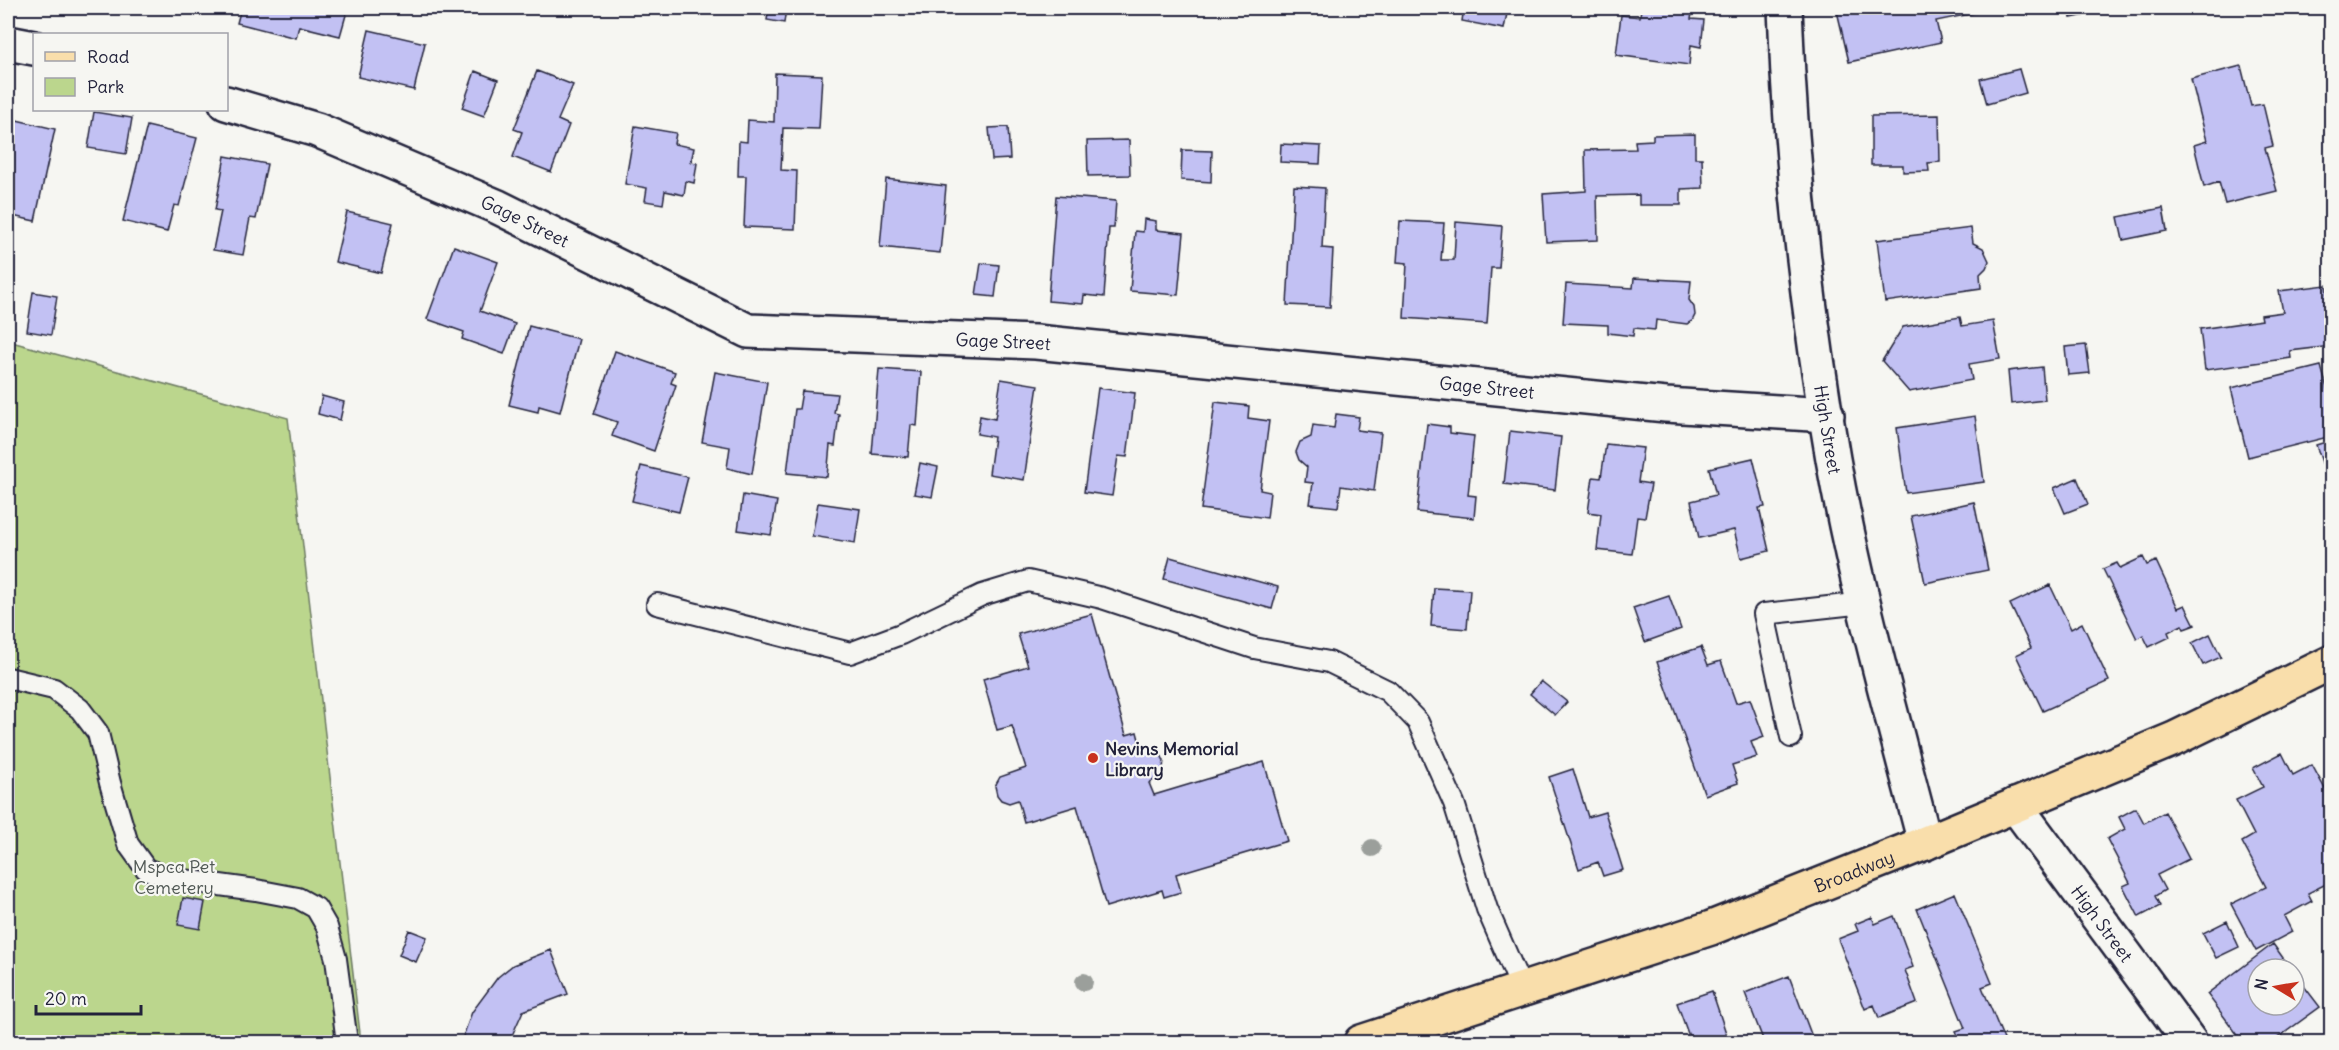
<svg xmlns="http://www.w3.org/2000/svg" width="2339" height="1050" viewBox="0 0 2339 1050" font-family="Delius,sans-serif">
  <rect width="100%" height="100%" fill="#f6f6f2"/>
  <filter id="ink" filterUnits="userSpaceOnUse"><feTurbulence type="fractalNoise" baseFrequency=".0167" numOctaves="2"/><feDisplacementMap in="SourceGraphic" scale="12" xChannelSelector="R" yChannelSelector="G"/><feConvolveMatrix kernelMatrix="1 2 1 2 8 2 1 2 1" color-interpolation-filters="sRGB"/></filter>
  <g filter="url(#ink)">
    <path fill="#bbd68d" stroke="#6e7c64" stroke-width="1.5" d="M8 341 288 418 361 1042H8Z"/>
    <path fill="#c2c1f3" stroke="#22223b" stroke-width="1.5" d="M241 8H348L340 36 299 26 296 38 237 23Z
      M769 8H786L784 23 767 20Z
      M1464 8H1508L1504 29 1462 21Z
      M1641 8H1693L1691 19 1704 20 1701 47 1691 45 1689 65 1616 55 1621 15 1640 17Z
      M1853 8H1979L1980 12 1936 21 1941 42 1849 62 1837 11Z
      M2069 8H2119L2071 18Z
      M369 30 425 43 414 90 358 77Z
      M2241 66 2251 106 2263 104 2273 146 2265 148 2277 191 2225 204 2219 182 2204 187 2194 145 2207 141 2191 79Z
      M2019 69 2026 93 1987 104 1980 79Z
      M475 71 498 80 484 116 462 108Z
      M537 71 573 85 558 120 569 125 551 172 513 157 522 132 514 129Z
      M775 73 822 75 819 129 783 128 781 170 797 171 795 229 744 227 746 176H738L739 141 747 142 748 120 774 122Z
      M94 112 132 118 126 154 88 148Z
      M1939 115 1940 162 1928 163 1929 171 1903 172V165H1871V116Z
      M8 118 55 129 35 221 8 215Z
      M147 126 197 138 179 206 174 205 167 232 123 221Z
      M635 126 676 133 674 144 694 148 691 162 697 163 694 183 686 181 684 195 665 191 663 204 645 201 647 188 625 184Z
      M1008 127 1010 159 992 160 989 128Z
      M1695 134V158H1702L1703 188 1681 189V205H1639V195L1597 196 1598 240 1546 242 1543 194 1586 191 1585 150 1636 149 1635 141 1653 140V135Z
      M1129 140 1130 175 1088 176 1087 141Z
      M1281 144 1321 146 1320 164 1280 162Z
      M1182 150 1212 151 1211 182 1181 180Z
      M225 156 267 164 256 219 250 218 243 255 213 250 221 211 215 210Z
      M886 179 946 186 940 253 880 247Z
      M1294 186 1325 188 1322 248 1333 249 1330 307 1287 305Z
      M1056 196 1116 201 1114 228H1109L1104 297 1084 295 1083 304 1048 301Z
      M2163 208 2167 231 2123 240 2118 217Z
      M347 212 393 223 381 273 335 262Z
      M1144 219 1156 221V230L1184 233 1178 295 1130 291 1135 231 1143 232Z
      M1400 221 1444 223 1441 260H1454L1456 222 1502 226 1499 268H1491L1487 324 1404 318 1407 263 1397 262Z
      M1971 228 1973 243 1983 248 1989 261 1986 268 1980 274 1981 288 1885 302 1877 240Z
      M454 246 498 262 480 311 515 324 504 354 462 339 464 332 427 319Z
      M981 263 999 265 995 297 976 295Z
      M1634 278 1691 281 1689 300 1694 307 1695 315 1692 321 1687 324 1656 320 1655 330 1634 328 1633 336 1608 333V325L1563 323 1566 284 1633 288Z
      M2326 285 2332 346 2290 351 2291 358 2205 370 2200 329 2262 320 2261 315 2283 312 2279 291Z
      M33 292 57 296 51 335 27 331Z
      M1960 317 1962 326 1993 321 2000 359 1969 364 1972 380 1909 392 1882 361 1903 327Z
      M529 326 579 339 560 412 539 406 538 412 509 405Z
      M2086 345 2090 373 2068 375 2065 347Z
      M615 351 675 372 671 383 676 385 654 451 612 436 617 422 594 414Z
      M2321 366 2332 406V436L2248 457 2231 388Z
      M2042 367 2045 400 2011 404 2008 371Z
      M879 369 921 372 917 426 911 425 908 457 872 454Z
      M715 372 767 382 752 474 727 468 730 447 702 442Z
      M1001 379 1038 385 1024 480 989 474 994 437 977 434 980 416 995 419Z
      M1098 388 1135 393 1127 457 1118 456 1112 496 1084 492Z
      M802 391 837 394 834 413 839 414 835 446 830 445 827 477 787 473 795 409H799Z
      M322 396 344 402 340 420 318 414Z
      M1215 402 1249 406 1248 418 1269 421 1260 490 1270 492 1267 518 1201 509Z
      M1336 414 1359 417 1357 430 1381 433 1374 491 1341 486 1338 507 1310 504 1313 483 1305 482 1307 467 1299 460 1296 452 1300 442 1311 437 1313 425 1334 428Z
      M1975 416 1984 482 1906 493 1897 428Z
      M1427 424 1450 427V433L1474 436 1468 495 1476 496 1474 518 1417 512Z
      M1510 431 1561 437 1555 490 1504 484Z
      M2332 440V462L2323 465 2316 445Z
      M1606 444 1643 448 1638 482 1651 484 1645 518 1637 517 1632 554 1597 550 1601 514 1588 512 1593 477 1601 478Z
      M1753 458 1765 507 1759 508 1769 551 1741 558 1734 530 1699 538 1691 501 1716 495 1709 468Z
      M920 463 938 467 932 497 914 494Z
      M641 466 688 477 679 512 632 501Z
      M2077 478 2088 504 2065 513 2054 488Z
      M743 495 777 501 771 535 738 530Z
      M1974 502 1988 570 1925 583 1911 516Z
      M818 503 860 509 855 543 812 536Z
      M1170 557 1278 587 1272 609 1164 579Z
      M2143 557 2147 565 2156 561 2178 608 2185 605 2195 625 2184 629 2182 625 2168 632 2170 637 2149 647 2143 635 2137 639 2103 569 2117 563 2120 568Z
      M2050 585 2071 629 2082 623 2109 681 2043 711 2016 655 2031 648 2010 604Z
      M1434 588 1470 590 1467 629 1431 626Z
      M1669 596 1681 629 1645 642 1633 608Z
      M1092 614 1126 735 1137 732 1142 751 1155 750 1161 755 1164 761 1162 775 1149 783 1154 795 1264 762 1287 841 1176 874 1181 892 1164 897 1162 890 1106 907 1077 806 1024 822 1018 800 1009 803 1001 800 997 795 995 786 1000 777 1026 768 1012 726 997 730 983 679 1028 666 1018 634Z
      M2210 634 2221 657 2203 665 2192 643Z
      M1701 647 1708 665 1721 661 1736 703 1750 699 1764 737 1751 742 1757 757 1732 765 1738 783 1705 795 1657 662Z
      M1541 681 1567 702 1555 715 1530 694Z
      M2282 753 2293 775 2312 765 2332 802V881L2308 893 2312 901 2284 916 2292 932 2256 951 2231 904 2266 887 2242 842 2254 835 2236 800 2263 787 2253 768Z
      M1573 769 1588 817 1605 812 1623 870 1603 876 1598 862 1579 869 1549 777Z
      M2136 808 2144 823 2165 812 2189 859 2157 875 2165 890 2155 896 2160 906 2139 917 2123 886 2130 883 2107 839 2125 829 2119 817Z
      M1955 893 1992 983 1982 987 2005 1042H1961L1956 1031 1965 1028 1917 909Z
      M183 898 205 902 200 929 178 925Z
      M1894 916 1913 967 1905 970 1917 1003 1879 1018 1874 1005 1865 1009 1838 939 1858 931 1855 924 1872 917 1875 924Z
      M2227 921 2239 947 2216 958 2203 933Z
      M409 930 427 937 416 962 399 955Z
      M2273 944 2291 969H2258V1005H2294V973L2320 1007 2272 1042H2243L2207 994Z
      M551 950 568 994 523 1011 509 1042H461L472 1012 498 977 513 965Z
      M1789 976 1814 1042H1764L1745 993Z
      M1712 991 1729 1042H1691L1677 1003Z"/>
    <g fill="none" stroke-linecap="round" stroke-linejoin="round">
      <g stroke="#22223b" stroke-width="24">
        <path id="service" d="M657 604 850 653 901 634 982 595 1028 581 1102 598 1254 648 1329 662 1388 691 1418 722 1454 803 1487 909 1522 989
          M8 678 54 689 80 709 98 733 110 783 128 844 146 869 169 878 256 890 298 898 316 908 327 927 336 959 347 1042
          M1791 737 1764 614 1864 603"/>
      </g>
      <g stroke="#22223b" stroke-width="38">
        <g id="minor">
          <path d="M8 43 34 48"/>
          <path id="s1" d="M226 103 317 130 498 207 748 331 1036 342 1666 405 1827 415"/>
          <path id="s2" d="M2015 805 2190 1042"/>
        </g>
      </g>
      <g stroke="#22223b" stroke-width="38">
        <g id="tertiary">
          <path id="s3" d="M1785 8C1790 158 1807 310 1833 459 1856 588 1892 715 1925 843"/>
        </g>
      </g>
      <g stroke="#22223b" stroke-width="38">
        <g id="primary">
          <path id="s4" d="M1361 1042 1711 928 1925 843 2174 739 2332 662"/>
        </g>
      </g>
      <use href="#service" stroke="#f6f6f2" stroke-width="20"/>
      <use href="#minor" stroke="#f6f6f2" stroke-width="33"/>
      <use href="#tertiary" stroke="#f6f6f2" stroke-width="33"/>
      <use href="#primary" stroke="#f9deab" stroke-width="33"/>
    </g>
    <g fill="#9b9f9b">
      <circle cx="1372" cy="848" r="9"/>
      <circle cx="1084" cy="982" r="9"/>
    </g>
  </g>
  <circle fill="#c8321e" stroke="#f6f6f2" stroke-width="2" cx="1093" cy="758" r="6"/>
  <g text-anchor="middle" dominant-baseline="central" stroke-width="4.5" stroke-linejoin="round" paint-order="stroke">
    <g font-size="18" fill="#22223b" stroke="#f6f6f2">
      <text stroke="none"><textPath href="#s1" startOffset="322">Gage Street</textPath></text>
      <text stroke="none"><textPath href="#s1" startOffset="826">Gage Street</textPath></text>
      <text stroke="none"><textPath href="#s1" startOffset="1312">Gage Street</textPath></text>
      <text stroke="none"><textPath href="#s3" startOffset="424">High Street</textPath></text>
      <text stroke="none"><textPath href="#s4" startOffset="522">Broadway</textPath></text>
      <text stroke="none"><textPath href="#s2" startOffset="147">High Street</textPath></text>
    </g>
    <g font-size="18" font-weight="bold" fill="#22223b" stroke="#f6f6f2" text-anchor="start">
      <text x="1105" y="748">Nevins Memorial<tspan x="1105" dy="21">Library</tspan></text>
    </g>
    <g font-size="18" fill="#505854" stroke="#f6f6f2">
      <text x="174" y="866">Mspca Pet<tspan x="174" dy="21">Cemetery</tspan></text>
    </g>
  </g>
  <rect width="2339" height="1050" fill="none" stroke="#f6f6f2" stroke-width="30"/>
  <rect x="15" y="15" width="2309" height="1020" fill="none" stroke="#22223b" stroke-width="2" filter="url(#ink)"/>
  <rect x="33" y="33" width="195" height="78" fill="#f6f6f2" stroke="#a1a1a9" stroke-width="1.5"/>
  <rect x="45" y="52" width="30" height="9" fill="#f9deab" stroke="#a1a1a9" stroke-width="1.5"/>
  <text x="87" y="63" font-size="18" fill="#22223b">Road</text>
  <rect x="45" y="78" width="30" height="18" fill="#bbd68d" stroke="#a1a1a9" stroke-width="1.5"/>
  <text x="87" y="93" font-size="18" fill="#22223b">Park</text>
  <g transform="translate(2276 987) rotate(281)"><circle r="28" fill="#f6f6f2" stroke="#a1a1a9" stroke-width="1.5"/>
  <path d="M0-4.5L10 22L0 15L-10 22Z" fill="#c8321e"/>
  <text y="-9" font-size="16" font-weight="bold" text-anchor="middle" fill="#22223b">N</text>
  </g>
  <path d="M36 1005v9h105v-9" fill="none" stroke="#22223b" stroke-width="3"/>
  <text x="45" y="1005" font-size="18" fill="#22223b" stroke="#f6f6f2" stroke-width="4.5" paint-order="stroke">20 m</text>
</svg>
